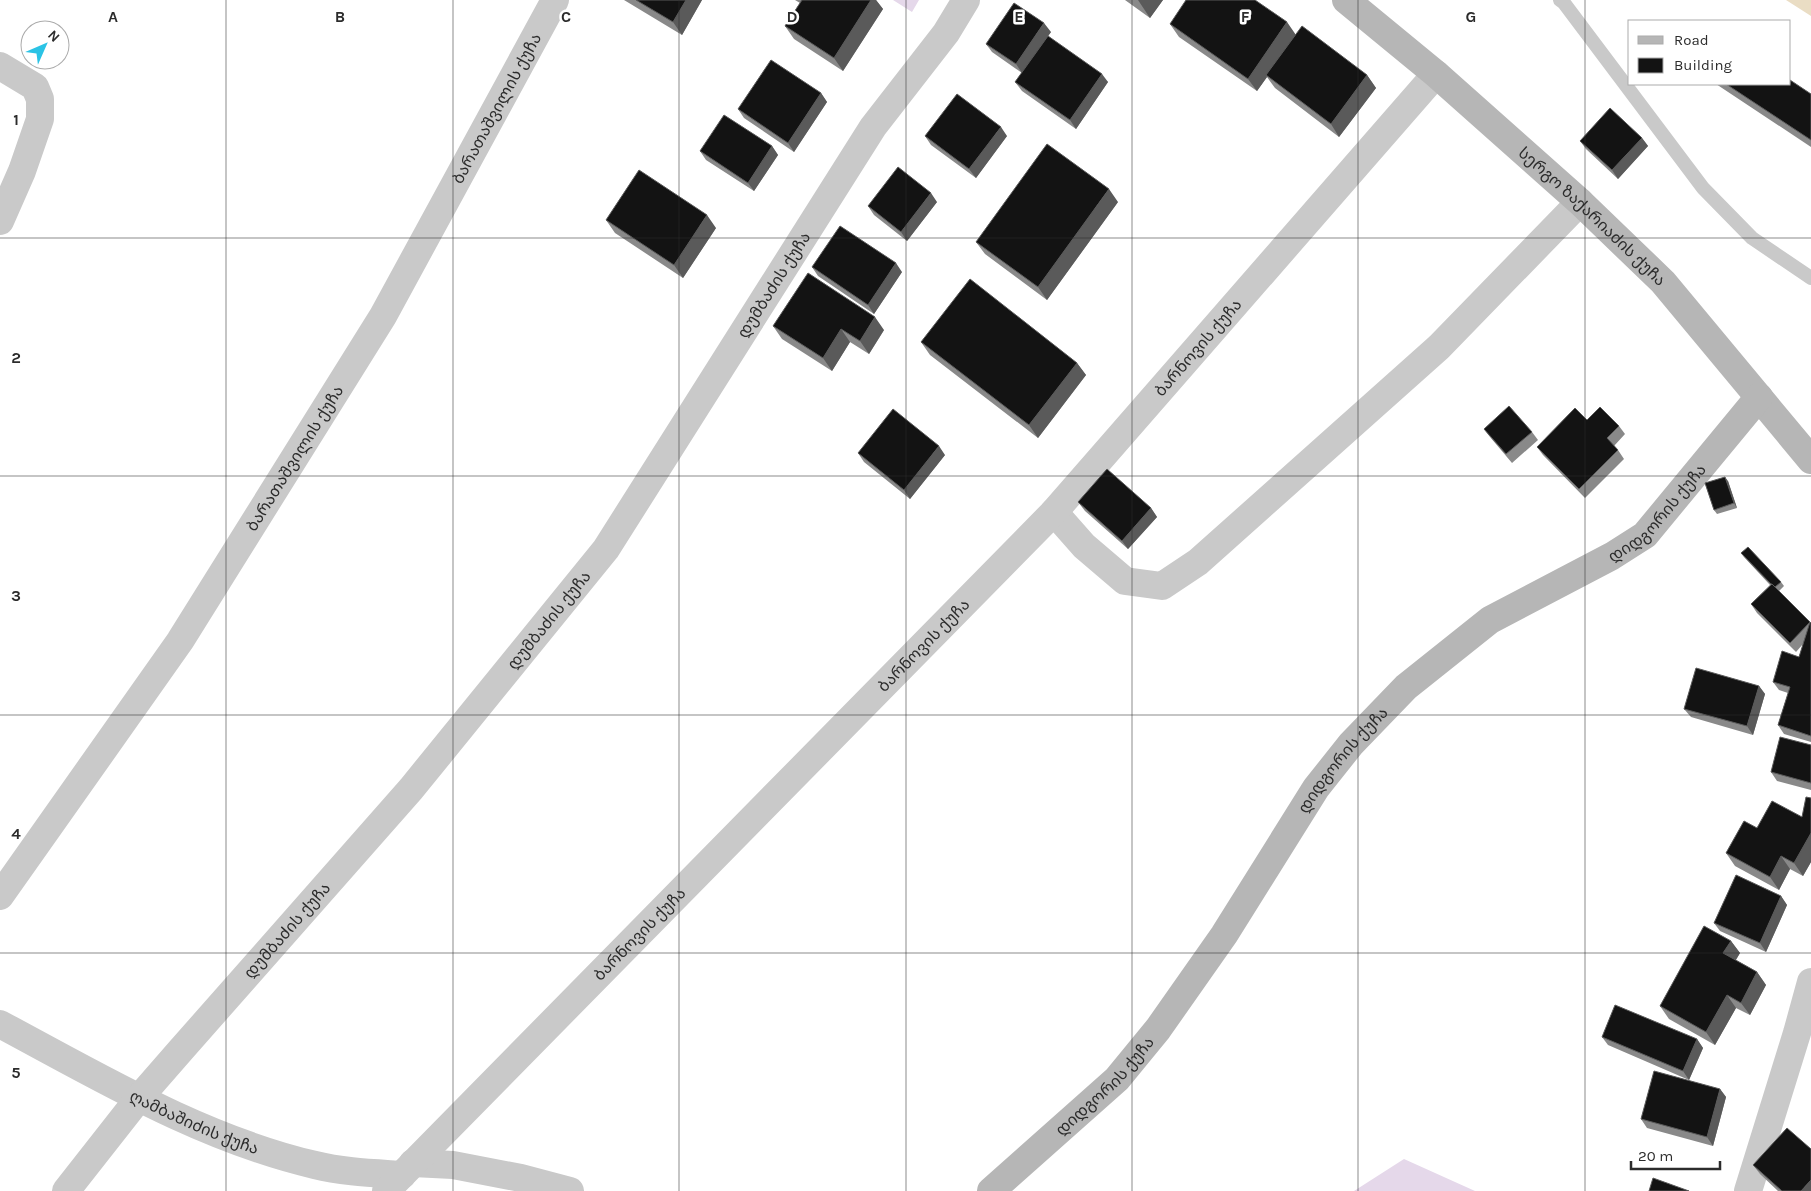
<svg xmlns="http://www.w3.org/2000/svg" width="1811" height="1191" viewBox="0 0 1811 1191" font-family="Karla,'Noto Sans Georgian',sans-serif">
  <rect width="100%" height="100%" fill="#fff"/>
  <path fill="#e5d8ea" d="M893 0H919L912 12Z
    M1404 1159 1475 1191H1354Z"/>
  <path fill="#eaddc4" d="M1786 0H1811V16Z"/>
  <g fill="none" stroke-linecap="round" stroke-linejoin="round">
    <path stroke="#c9c9c9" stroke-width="14" d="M1560 0 1564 3 1703 188 1752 238 1811 278"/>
    <g stroke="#c9c9c9" stroke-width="28">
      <path d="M0 66 35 87 40 99V119L22 171 0 221"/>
      <path d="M1054 512 1084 546 1125 581 1162 586 1198 562 1439 347 1580 202"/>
      <path id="s1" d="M0 896 180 641 383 316 555 0"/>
      <path id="s2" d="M0 1024C101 1078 203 1139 315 1165 343 1172 372 1173 402 1175"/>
      <path d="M413 1163 453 1165 521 1178 570 1191"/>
      <path id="s3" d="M66 1191 139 1098 180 1051 411 789 606 549 873 127 946 33 966 0"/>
      <path id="s4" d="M386 1191 1054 512 1436 74"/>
      <path d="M1748 1191 1797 1033 1811 982"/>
    </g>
    <g stroke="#b6b6b6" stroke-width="28">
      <path id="s5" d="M1346 0 1436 74 1580 202 1663 282 1811 460"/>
      <path id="s6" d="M991 1191 1117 1079 1158 1029 1224 935 1316 788 1351 744 1406 687 1490 620 1612 556 1645 535 1759 397"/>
    </g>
  </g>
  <path fill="#898989" d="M624 0H702L682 35Z
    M795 0H876L883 9 843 71 794 39 785 26 800 3Z
    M1125 0H1163L1150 18Z
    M1170 24 1296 35 1367 75 1376 88 1339 137 1275 88 1267 77 1257 91 1179 37Z
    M1051 32 1048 36 1108 82 1076 129 1022 91 1015 82 1022 73 992 52 986 44Z
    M1716 84H1790L1811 94V147Z
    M821 93 827 102 794 152 744 118 738 109Z
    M925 136H1007L976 178 931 145Z
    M1642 138 1648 146 1618 179 1586 149 1580 141Z
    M772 146 778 155 754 191 706 160 700 151Z
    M937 202 907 241 874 215 868 206Z
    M1118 202 1047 300 985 254 976 242Z
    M606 220 716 228 683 278 615 233Z
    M812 267 902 272 874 314 818 276Z
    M773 326 884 330 869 354 850 342 832 371 782 339Z
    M921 342 1077 363 1086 375 1038 438 930 355Z
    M1587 420 1619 426 1625 434 1614 446 1618 450 1624 459 1585 498 1543 455 1537 447Z
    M1484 429 1532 432 1538 440 1512 463 1490 437Z
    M858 453 945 455 910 499 864 462Z
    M1728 481 1737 508 1717 514 1714 510Z
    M1078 502 1151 508 1157 517 1128 549 1085 511Z
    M1741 553 1781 582 1784 586 1779 591 1811 623V742L1784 734 1778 725 1788 693 1779 690 1773 682 1799 657 1803 644 1796 652 1757 613 1751 604 1770 585 1744 557Z
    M1759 686 1765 694 1753 735 1691 717 1684 709Z
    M1811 745V790L1777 781 1771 772Z
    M1811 798V862L1803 876 1790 869 1779 890 1735 866 1726 853 1757 828 1802 817Z
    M1781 896 1787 905 1766 952 1720 931 1714 923Z
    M1731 941 1740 953 1736 960 1757 972 1766 985 1750 1015 1736 1008 1715 1045 1669 1019 1660 1006Z
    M1602 1037 1697 1039 1703 1048 1689 1080 1608 1045Z
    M1720 1089 1726 1097 1713 1146 1647 1128 1641 1119Z
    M1753 1165 1811 1191H1778L1760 1174Z"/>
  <path fill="#5a5a5a" d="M686 0H702L682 35 673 22Z
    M871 0H876L883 9 843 71 834 58Z
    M1138 0H1163L1150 18Z
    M1287 22 1296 35 1266 75 1267 77 1257 91 1248 79Z
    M1044 23 1051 32 1022 73 1016 64Z
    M1102 74 1108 82 1076 129 1070 120Z
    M1367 75 1376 88 1339 137 1331 124Z
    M821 93 827 102 794 152 788 143Z
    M1001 127 1007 136 976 178 969 169Z
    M1642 138 1648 146 1618 179 1612 170Z
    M772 146 778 155 754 191 748 183Z
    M1109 189 1118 202 1047 300 1038 287Z
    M931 193 937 202 907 241 901 232Z
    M707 215 716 228 683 278 674 265Z
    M896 263 902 272 874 314 868 305Z
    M875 317 884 330 869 354 860 341Z
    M841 329 850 342 832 371 823 358Z
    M1077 363 1086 375 1038 438 1029 425Z
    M939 446 945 455 910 499 904 490Z
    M1725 477 1728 481 1737 508 1734 503Z
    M1151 508 1157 517 1128 549 1122 541Z
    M1759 686 1765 694 1753 735 1747 726Z
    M1811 833V862L1803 876 1794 863Z
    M1781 856 1790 869 1779 890 1770 877Z
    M1781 896 1787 905 1766 952 1760 943Z
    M1731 941 1740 953 1732 966 1723 953Z
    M1757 972 1766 985 1750 1015 1741 1003Z
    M1727 995 1736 1008 1715 1045 1706 1032Z
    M1697 1039 1703 1048 1689 1080 1683 1071Z
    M1720 1089 1726 1097 1713 1146 1707 1137Z
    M1811 1180V1191H1801Z"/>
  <path fill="#131313" stroke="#5a5a5a" d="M636 0H686L673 22Z
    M802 0H871L834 58 785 26Z
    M1186 0H1255L1287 22 1248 79 1170 24Z
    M1014 3 1044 23 1016 64 986 44Z
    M1302 26 1367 75 1331 124 1266 75Z
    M1048 36 1102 74 1070 120 1015 82Z
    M771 60 821 93 788 143 738 109Z
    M1790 80 1811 94V140L1726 84H1790Z
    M957 94 1001 127 969 169 925 136Z
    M1610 108 1642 138 1612 170 1580 141Z
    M724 115 772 146 748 183 700 151Z
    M1047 144 1109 189 1038 287 976 242Z
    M898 167 931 193 901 232 868 206Z
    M639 170 707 215 674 265 606 220Z
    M840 226 896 263 868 305 812 267Z
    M808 273 875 317 860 341 841 329 823 358 773 326Z
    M970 279 1077 363 1029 425 921 342Z
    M1509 406 1532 432 1506 454 1484 429Z
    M1600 407 1619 426 1607 438 1618 450 1579 489 1537 447 1575 408 1587 420Z
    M893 409 939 446 904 490 858 453Z
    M1107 469 1151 508 1122 541 1078 502Z
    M1725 477 1734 503 1714 510 1705 483Z
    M1748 547 1781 582 1775 587 1772 584H1771L1741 553Z
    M1772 584 1810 622 1790 643 1751 604Z
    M1810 622 1811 623V736L1778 725 1790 687 1773 682 1782 651 1799 657Z
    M1696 668 1759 686 1747 726 1684 709Z
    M1780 737 1811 745V783L1771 772Z
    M1806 797 1811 798V833L1794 863 1781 856 1770 877 1726 853 1744 821 1757 828 1772 801 1802 817Z
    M1736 875 1781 896 1760 943 1714 923Z
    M1704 926 1731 941 1723 953 1757 972 1741 1003 1727 995 1706 1032 1660 1006Z
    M1615 1005 1697 1039 1683 1071 1602 1037Z
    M1654 1071 1720 1089 1707 1137 1641 1119Z
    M1787 1128 1811 1149V1180L1801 1191H1782L1753 1165Z
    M1653 1178 1689 1191H1649Z"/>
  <path fill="none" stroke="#2c2c2c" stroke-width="1" stroke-opacity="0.55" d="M226 0V1191M453 0V1191M679 0V1191M906 0V1191M1132 0V1191M1358 0V1191M1585 0V1191M0 238H1811M0 476H1811M0 715H1811M0 953H1811"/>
  <g text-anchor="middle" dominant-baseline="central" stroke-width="5" stroke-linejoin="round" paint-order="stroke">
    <g font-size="16" fill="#2c2c2c" stroke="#fff">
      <text stroke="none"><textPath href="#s1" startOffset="932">ბარათაშვილის ქუჩა</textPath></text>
      <text stroke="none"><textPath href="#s5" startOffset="328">სერგო ზაქარიაძის ქუჩა</textPath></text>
      <text stroke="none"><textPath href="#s3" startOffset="1152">დუმბაძის ქუჩა</textPath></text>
      <text stroke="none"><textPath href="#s4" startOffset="1171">ბარნოვის ქუჩა</textPath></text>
      <text stroke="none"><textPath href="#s1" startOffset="528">ბარათაშვილის ქუჩა</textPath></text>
      <text stroke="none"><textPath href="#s6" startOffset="965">დიდგორის ქუჩა</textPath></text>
      <text stroke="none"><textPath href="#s3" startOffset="748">დუმბაძის ქუჩა</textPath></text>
      <text stroke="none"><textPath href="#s4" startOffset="766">ბარნოვის ქუჩა</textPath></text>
      <text stroke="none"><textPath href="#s6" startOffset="560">დიდგორის ქუჩა</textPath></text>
      <text stroke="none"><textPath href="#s3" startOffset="342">დუმბაძის ქუჩა</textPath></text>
      <text stroke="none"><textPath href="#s4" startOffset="361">ბარნოვის ქუჩა</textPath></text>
      <text stroke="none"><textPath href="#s6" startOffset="155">დიდგორის ქუჩა</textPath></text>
      <text stroke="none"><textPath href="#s2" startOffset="218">ღამბაშიძის ქუჩა</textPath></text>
    </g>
  </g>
  <g font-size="16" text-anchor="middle" font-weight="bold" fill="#2c2c2c" stroke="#fff" stroke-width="5" stroke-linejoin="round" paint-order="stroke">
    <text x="113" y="22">A</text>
    <text x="340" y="22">B</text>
    <text x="566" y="22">C</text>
    <text x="792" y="22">D</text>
    <text x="1019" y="22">E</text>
    <text x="1245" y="22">F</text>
    <text x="1471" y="22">G</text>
    <text x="16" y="125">1</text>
    <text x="16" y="363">2</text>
    <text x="16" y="601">3</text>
    <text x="16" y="839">4</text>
    <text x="16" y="1078">5</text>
  </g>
  <rect x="1628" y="20" width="162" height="65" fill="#ffffff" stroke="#ababab"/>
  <rect x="1638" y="36" width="25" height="8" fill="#b6b6b6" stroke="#ababab"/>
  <text x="1674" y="45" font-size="15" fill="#2c2c2c">Road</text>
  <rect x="1638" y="58" width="25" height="15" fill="#131313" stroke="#ababab"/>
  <text x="1674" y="70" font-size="15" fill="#2c2c2c">Building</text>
  <g transform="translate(45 45) rotate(45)"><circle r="24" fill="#ffffff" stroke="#ababab"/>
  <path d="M0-4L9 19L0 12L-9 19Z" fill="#2bc3e5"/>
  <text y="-8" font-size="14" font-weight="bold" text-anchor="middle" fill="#2c2c2c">N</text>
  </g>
  <path d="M1631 1161v8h89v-8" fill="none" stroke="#2c2c2c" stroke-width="2.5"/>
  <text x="1638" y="1161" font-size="15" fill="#2c2c2c" stroke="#ffffff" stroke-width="4" paint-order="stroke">20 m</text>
</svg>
